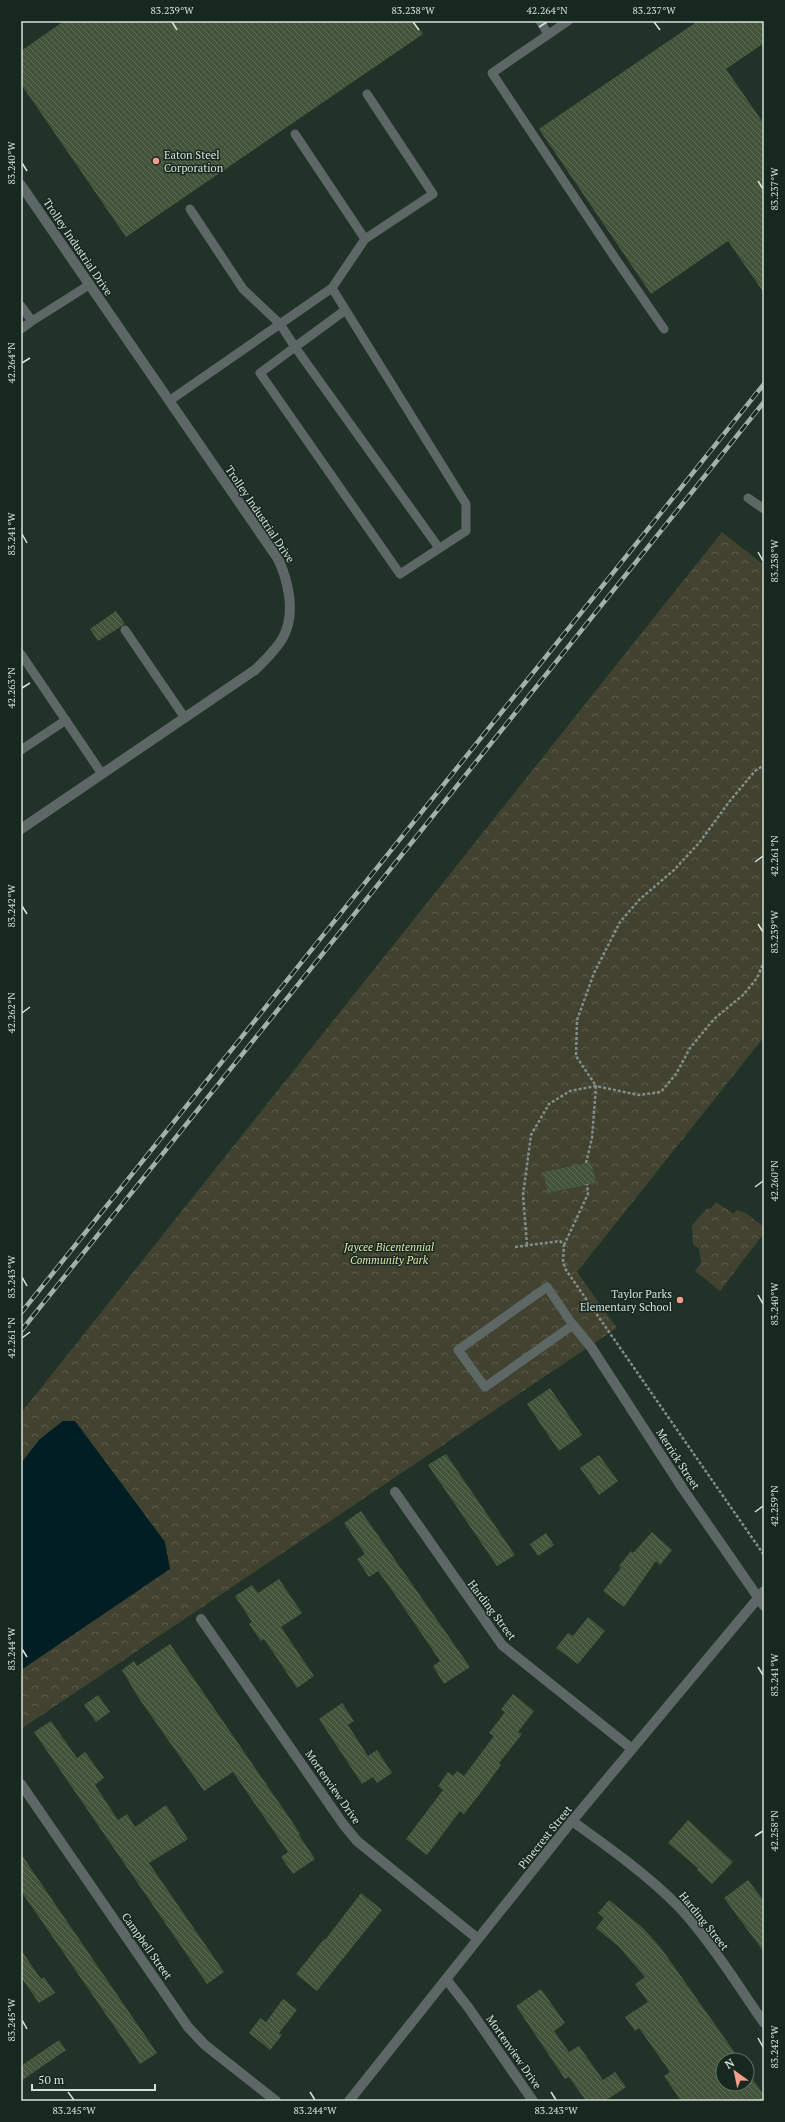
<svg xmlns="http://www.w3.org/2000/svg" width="785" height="2122" viewBox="0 0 785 2122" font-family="'PT Serif',serif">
  <defs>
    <pattern id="park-crowns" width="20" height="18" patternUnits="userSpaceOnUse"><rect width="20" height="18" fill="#41422f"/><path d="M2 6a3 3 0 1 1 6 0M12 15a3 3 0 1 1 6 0" fill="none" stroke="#5c5d4d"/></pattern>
    <pattern id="building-back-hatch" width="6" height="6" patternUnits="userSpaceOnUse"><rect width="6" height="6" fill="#43543b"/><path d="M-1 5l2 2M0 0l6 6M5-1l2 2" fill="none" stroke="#5d6c57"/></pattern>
  </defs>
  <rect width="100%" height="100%" fill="#213229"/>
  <path fill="url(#park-crowns)" d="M722 532 764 565V1037L577 1272 617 1328 21 1729V1413Z
    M716 1202 734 1214 736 1210 746 1213 764 1227V1233L720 1291 695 1271 701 1263 699 1249 693 1245 692 1226 706 1209 711 1208Z"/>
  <path fill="#001e23" d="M63 1421H75L165 1542 170 1569 21 1670V1463L40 1439Z"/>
  <path fill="url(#building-back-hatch)" d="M64 21H414L423 34 126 237 21 84V51Z
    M698 21H764V43L726 69 764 124V293L728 241 651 294 539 129Z
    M116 611 125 624 98 641 90 629Z
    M591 1162 596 1183 548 1193 543 1172Z
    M550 1388 582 1435 559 1451 527 1404Z
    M446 1454 515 1555 497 1566 428 1465Z
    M599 1455 618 1481 599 1495 580 1468Z
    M361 1511 470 1667 444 1684 433 1666 440 1661 398 1599 378 1571 369 1577 357 1559 365 1554 344 1523Z
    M652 1532 672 1550 660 1565 656 1561 624 1607 603 1591 621 1568 619 1566 631 1551 633 1553Z
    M546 1533 554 1545 538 1556 530 1544Z
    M279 1579 302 1613 281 1627 314 1676 297 1688 264 1639 261 1641 249 1624 252 1622 235 1596 252 1585 258 1593Z
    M588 1617 605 1631 578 1664 556 1648 568 1633 573 1636Z
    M170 1644 295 1826 300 1834 299 1835 315 1859 293 1874 281 1857 288 1852 233 1772 204 1791 138 1697 122 1670 134 1661 137 1666Z
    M513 1694 534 1711 518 1732 522 1734 499 1763 501 1765 482 1791 464 1814 460 1811 427 1855 406 1839 443 1790 438 1786 448 1772 453 1776 457 1771 464 1776 494 1736 489 1733 505 1712 501 1709Z
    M98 1695 110 1712 96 1722 84 1705Z
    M342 1703 354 1721 348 1725 368 1756 377 1750 392 1773 377 1783 373 1777 362 1784 319 1719Z
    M51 1721 77 1758 85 1752 104 1778 95 1785 118 1820 127 1814 135 1827 166 1805 188 1839 149 1863 224 1972 207 1984 34 1732Z
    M688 1820 733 1862 712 1884 697 1870 698 1868 668 1843Z
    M21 1854 157 2053 140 2064 21 1891Z
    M748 1880 764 1901V1952L724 1898Z
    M361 1893 382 1910 317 1991 296 1974 324 1939 325 1940Z
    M609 1900 643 1928 661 1948 740 2060H723V2084H747V2071L764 2095V2101H681L664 2076 670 2072 639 2028 635 2031 625 2017 648 2002 635 1984 645 1977 618 1946 596 1928 604 1918 598 1913Z
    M21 1950 41 1979 44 1977 55 1993 39 2003 21 1977Z
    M541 1989 565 2023 554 2031 569 2052 579 2046 603 2080 615 2072 626 2087 605 2101H586L569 2077 565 2079 516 2006Z
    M283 1999 297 2010 279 2033 282 2035 270 2050 249 2033 260 2018 266 2022Z
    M59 2040 66 2050 21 2081V2066Z"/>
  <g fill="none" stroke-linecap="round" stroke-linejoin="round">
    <path stroke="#818f87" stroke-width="2.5" stroke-dasharray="3 2" stroke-linecap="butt" d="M586 1163 592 1138 596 1086 576 1056 577 1020 594 973 620 922 639 900 674 870 699 843 729 802 755 771 764 765
      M527 1245 523 1195 531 1135 549 1104 570 1091 596 1086 638 1095 661 1092 676 1074 690 1048 714 1019 743 995 757 978 764 962
      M564 1245 588 1194 587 1184
      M515 1247 560 1241 564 1245 563 1261 566 1270 764 1555"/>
    <path stroke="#5d6765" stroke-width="9" d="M540 21 548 34
      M568 21 492 73 615 258 664 329
      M190 209 243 289 280 324 295 347 260 373 400 574 466 531V504L332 288
      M365 239 433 194 367 94
      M21 306 32 321 89 285
      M344 311 295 347 439 548
      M21 329 32 321
      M169 401 332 288 365 239 295 134
      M748 498 764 509
      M125 630 185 718
      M21 654 102 774
      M21 750 66 720
      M547 1287 573 1325 485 1387 458 1350Z"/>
    <path stroke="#5d6765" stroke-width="10" d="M21 185 278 559C284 571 287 582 289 595 294 631 280 646 255 670L21 829
      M573 1325 591 1347 683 1489 764 1606
      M395 1492 502 1645 632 1749
      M201 1619 343 1824 357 1841 478 1939
      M21 1784 188 2027 205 2045 276 2101
      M572 1821C607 1846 649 1876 679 1907 711 1942 737 1984 764 2023
      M446 1979 468 2007 533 2101
      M349 2101 572 1821 764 1591"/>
    <g stroke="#a4b1aa" stroke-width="4.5">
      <path id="rail" d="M21 1313 764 384
        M21 1331 764 402"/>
    </g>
    <use href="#rail" stroke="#17281f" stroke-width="3" stroke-dasharray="9" stroke-linecap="butt"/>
  </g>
  <path fill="none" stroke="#d6e1db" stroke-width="1.5" d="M172 22 177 30M413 22 419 30M654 22 660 30M539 27 547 22M22 163 27 171M758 181 763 189M22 363 30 358M22 534 27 543M758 552 763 561M22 688 30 683M755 862 763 856M22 906 27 914M758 924 763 932M22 1013 30 1007M755 1187 763 1181M22 1277 27 1286M758 1295 763 1304M22 1338 30 1332M755 1512 763 1506M22 1649 27 1657M758 1667 763 1675M755 1836 763 1831M22 2020 27 2029M758 2038 763 2047M68 2092 74 2100M310 2092 315 2100M551 2092 556 2100"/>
  <g fill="#f49e89" stroke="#17281f" stroke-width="1.5">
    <circle cx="156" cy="161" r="4"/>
    <circle cx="680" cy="1300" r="4"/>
  </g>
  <g text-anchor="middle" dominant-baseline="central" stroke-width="3" stroke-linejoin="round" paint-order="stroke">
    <g font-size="11" fill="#d6e1db" stroke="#17281f" text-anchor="start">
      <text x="164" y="155">Eaton Steel<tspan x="164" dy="13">Corporation</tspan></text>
      <text x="672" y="1294" text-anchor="end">Taylor Parks<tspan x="672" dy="13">Elementary School</tspan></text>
    </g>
    <g font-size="11" fill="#d6e1db" stroke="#17281f">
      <text transform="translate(78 247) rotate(56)">Trolley Industrial Drive</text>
      <text transform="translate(260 514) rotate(56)">Trolley Industrial Drive</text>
      <text transform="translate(678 1459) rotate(57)">Merrick Street</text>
      <text transform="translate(492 1610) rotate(53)">Harding Street</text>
      <text transform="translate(333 1787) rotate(55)">Mortenview Drive</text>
      <text transform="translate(545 1837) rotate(-51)">Pinecrest Street</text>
      <text transform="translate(704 1921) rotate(51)">Harding Street</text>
      <text transform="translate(147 1946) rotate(55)">Campbell Street</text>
      <text transform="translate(514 2052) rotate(55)">Mortenview Drive</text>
    </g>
    <g font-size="11" font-style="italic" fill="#e3e5aa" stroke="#17281f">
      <text x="389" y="1247">Jaycee Bicentennial<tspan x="389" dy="13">Community Park</tspan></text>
    </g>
  </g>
  <rect width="785" height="2122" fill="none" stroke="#17281f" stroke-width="44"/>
  <g transform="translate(735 2072) rotate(327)"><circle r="19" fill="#17281f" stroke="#63726a"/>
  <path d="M0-3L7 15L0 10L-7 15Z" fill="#f49e89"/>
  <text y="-6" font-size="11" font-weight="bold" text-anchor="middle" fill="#d6e1db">N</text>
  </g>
  <path d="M32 2084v6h123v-6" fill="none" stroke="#d6e1db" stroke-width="2"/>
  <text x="38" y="2084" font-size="12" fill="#d6e1db" stroke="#17281f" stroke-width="3" paint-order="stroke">50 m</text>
  <rect x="22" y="22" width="741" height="2078" fill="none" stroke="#d6e1db" stroke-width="1.5"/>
  <g font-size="10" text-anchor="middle" fill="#d6e1db">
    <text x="172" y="14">83.239°W</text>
    <text x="413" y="14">83.238°W</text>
    <text x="547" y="14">42.264°N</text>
    <text x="654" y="14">83.237°W</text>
    <text transform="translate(11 163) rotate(-90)" y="4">83.240°W</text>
    <text transform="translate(774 189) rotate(-90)" y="4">83.237°W</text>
    <text transform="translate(11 363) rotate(-90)" y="4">42.264°N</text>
    <text transform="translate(11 534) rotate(-90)" y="4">83.241°W</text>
    <text transform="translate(774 561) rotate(-90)" y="4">83.238°W</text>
    <text transform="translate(11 688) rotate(-90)" y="4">42.263°N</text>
    <text transform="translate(774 856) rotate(-90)" y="4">42.261°N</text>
    <text transform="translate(11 906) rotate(-90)" y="4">83.242°W</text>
    <text transform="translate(774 932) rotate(-90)" y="4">83.239°W</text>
    <text transform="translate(11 1013) rotate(-90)" y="4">42.262°N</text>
    <text transform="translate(774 1181) rotate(-90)" y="4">42.260°N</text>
    <text transform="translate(11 1277) rotate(-90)" y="4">83.243°W</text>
    <text transform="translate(774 1304) rotate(-90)" y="4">83.240°W</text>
    <text transform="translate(11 1338) rotate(-90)" y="4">42.261°N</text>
    <text transform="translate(774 1506) rotate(-90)" y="4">42.259°N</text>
    <text transform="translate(11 1649) rotate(-90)" y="4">83.244°W</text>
    <text transform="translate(774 1675) rotate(-90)" y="4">83.241°W</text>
    <text transform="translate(774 1831) rotate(-90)" y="4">42.258°N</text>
    <text transform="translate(11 2020) rotate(-90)" y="4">83.245°W</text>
    <text transform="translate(774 2047) rotate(-90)" y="4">83.242°W</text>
    <text x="74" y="2114">83.245°W</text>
    <text x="315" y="2114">83.244°W</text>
    <text x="556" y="2114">83.243°W</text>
  </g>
</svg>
